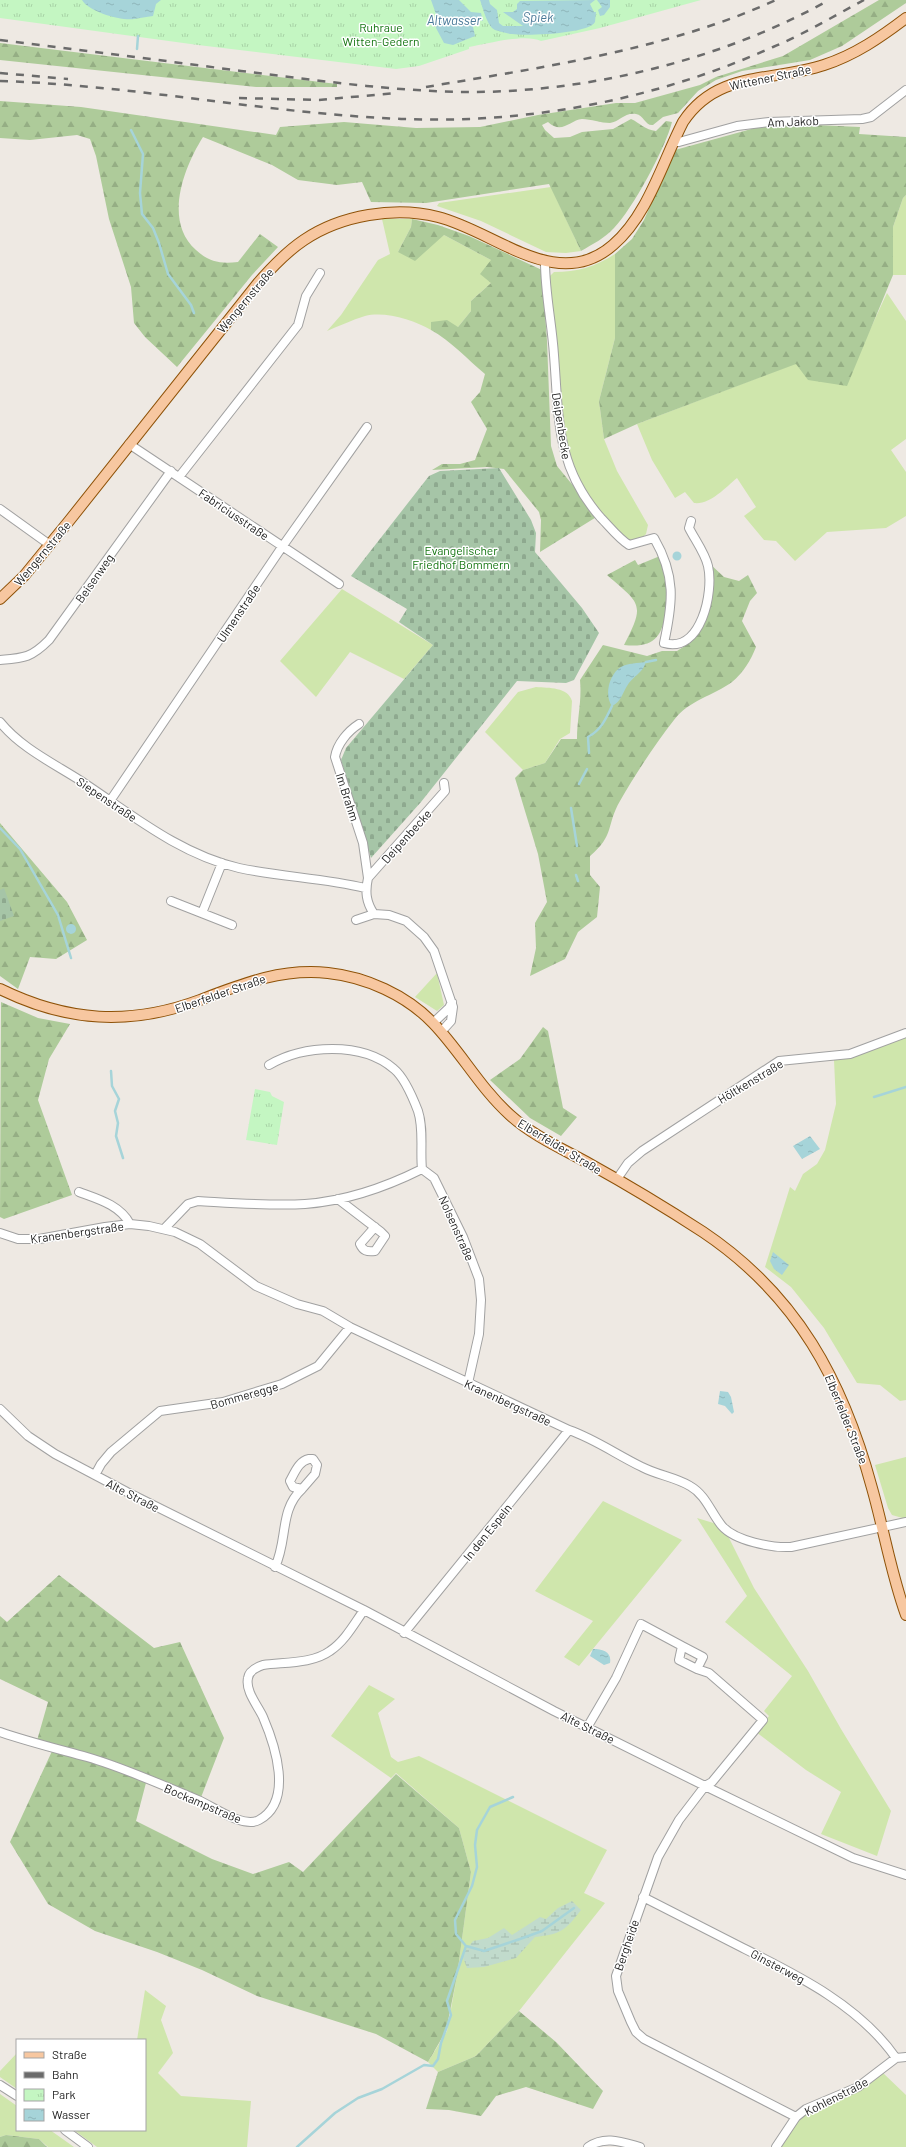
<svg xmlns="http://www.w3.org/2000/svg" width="906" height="2147" viewBox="0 0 906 2147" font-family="Barlow,sans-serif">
  <defs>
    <pattern id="forest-firs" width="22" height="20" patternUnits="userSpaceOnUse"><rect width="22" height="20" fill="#aecb9a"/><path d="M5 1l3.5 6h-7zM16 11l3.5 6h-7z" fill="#95ae84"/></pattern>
    <pattern id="wetland-marsh" width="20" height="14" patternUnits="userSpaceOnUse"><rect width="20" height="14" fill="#c1dbcc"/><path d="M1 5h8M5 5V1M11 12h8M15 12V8" fill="none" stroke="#a5bcaf"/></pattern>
    <pattern id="cemetery-stones" width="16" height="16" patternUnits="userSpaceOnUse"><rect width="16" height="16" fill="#a6c5a7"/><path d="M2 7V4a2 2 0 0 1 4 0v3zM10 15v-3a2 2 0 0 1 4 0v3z" fill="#8ea98f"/></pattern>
    <pattern id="park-tufts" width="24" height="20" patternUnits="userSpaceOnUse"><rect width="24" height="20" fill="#c4f6c2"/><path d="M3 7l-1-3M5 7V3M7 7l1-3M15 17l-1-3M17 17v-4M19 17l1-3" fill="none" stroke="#a8d2a6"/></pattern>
    <pattern id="water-ripples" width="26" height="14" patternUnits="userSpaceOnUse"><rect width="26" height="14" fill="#a6d4d9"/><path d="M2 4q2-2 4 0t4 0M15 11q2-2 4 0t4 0" fill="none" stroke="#8eb6ba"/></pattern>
  </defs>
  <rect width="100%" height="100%" fill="#eee9e3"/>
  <path fill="#cfe6ac" d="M551 187 581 251 566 253 546 252 481 221 437 206 439 203Z
    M906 195V275H893V227L903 198Z
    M382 219H412L411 227 398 252 444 235 491 260V283L471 301V311L458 327 431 322V330C414 320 385 311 365 316 352 320 339 326 327 331L341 315 378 260 390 254Z
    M615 254V338L599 401 604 439 617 471 648 525 646 534 639 541 630 540 620 535 584 493 566 451 559 407 550 276 554 272C577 272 595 267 615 254Z
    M887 293 906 321V439L891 450 906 472V516L886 528 827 532 795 561 776 541 764 540 744 516 756 507 737 478C725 488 710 505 694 503L685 492 675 498 652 460 637 424 867 336Z
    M342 589 433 645 404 679 350 652 316 697 280 661Z
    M536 687C549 688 568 687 572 701L570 733 560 739 545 763 523 770 485 732 518 692Z
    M437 973 444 1005 437 1011 415 997Z
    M906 1035V1400L900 1401 880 1385 857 1383 824 1328 791 1287 765 1267 790 1187 795 1191 803 1174 817 1164 825 1150 836 1104 834 1060 855 1055Z
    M906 1457V1519L892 1515 888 1508 875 1465Z
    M603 1501 682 1540 579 1666 564 1657 593 1621 535 1591Z
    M697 1518 720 1525 729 1538 754 1588 808 1671 841 1729 891 1811 877 1856 821 1834 841 1792 806 1770 756 1732 769 1716 764 1711 792 1676 725 1622 747 1596Z
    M369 1685 395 1699 378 1713 391 1757 398 1762 419 1756 607 1850 584 1893 605 1903 519 2011 476 2056 438 2072 428 2062 447 2031 457 1976 471 1872 459 1828 396 1773 391 1778 331 1736Z
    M145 1990 166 2006 161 2020 173 2053 158 2073 181 2096 251 2101 247 2147H97L74 2130H145V2040H137Z
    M17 2053V2089L0 2077V2071Z
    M883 2073 906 2095V2147H781L799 2120 813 2109 857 2090Z
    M0 2094 17 2106V2130H50L74 2147H48L39 2139 6 2135 0 2137Z"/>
  <path fill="url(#forest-firs)" d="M879 0H906V3L842 46 810 60 742 71 716 80 698 91 678 113 663 117 653 125C645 126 644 115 636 114 625 112 619 122 610 123 601 123 591 119 582 119 570 120 562 135 548 122L542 125 545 130 554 138 570 137 582 132 613 129 631 119C640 123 645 130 656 131L666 121 672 122C666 147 632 210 614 228 605 238 593 244 581 251L549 184 426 203 371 202 362 182 337 185 298 180 272 165 203 137C184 167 163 221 196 250 209 262 220 264 238 262L260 234 278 247 252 275 177 367 145 337 134 323 131 287 109 219 96 156 90 139 77 135 30 140 0 138V101L81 107 276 135 280 127 344 122 416 128 480 127 538 115 616 103H635L700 85 716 77 783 56Z
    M0 43 337 84V87H256L0 60Z
    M793 124 860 127 859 134 906 137V195L903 198 893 227V275L847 386 808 380 796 364 637 424 604 439 599 401 615 338V254L632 239 644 220 675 150 755 128Z
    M412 219 438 225 469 236 542 270 547 341 551 446 557 466 598 516 540 552 541 520 539 512 504 469 487 467 432 470 442 464H460L475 460 487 429 471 402 480 392 485 374C468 360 450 340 431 330V322L447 320 458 327 471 311V301L491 283 480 274 491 260 444 235 415 261 398 252 411 227Z
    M660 556C663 566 668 578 669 589 670 595 667 603 666 610 662 638 654 648 624 645 646 603 640 604 607 575L635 560 638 565Z
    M709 563 724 577 739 581 748 575 757 593 750 601 742 621 756 647C751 660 743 673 732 682 713 696 689 700 674 720 655 744 635 775 620 801 606 825 615 835 590 856V875L600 887 597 917 578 932 565 959 530 976 536 948 535 923 547 902 538 854 515 778 523 770 545 763 561 739H577C577 718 582 702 580 680L603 645 647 656 662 651H677L688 644 696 636 705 621 712 599Z
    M0 823 67 902 87 940 56 959 30 957 18 989 0 976Z
    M1 1002 38 1018 70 1024 49 1059 38 1100 72 1195 4 1219 0 1217Z
    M543 1027 548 1031 563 1108 577 1117 561 1136 530 1118 490 1080 520 1059Z
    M59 1575 154 1648 180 1642 224 1738 200 1800 147 1779 136 1821 212 1859 253 1874 289 1862 303 1872 396 1774 459 1828 471 1872 457 1976 446 2031 428 2062 376 2034 257 1996 202 1970 157 1952 95 1931 48 1904 10 1842 53 1749 36 1744 48 1702 0 1679V1616L7 1622Z
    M519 2011 556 2042 603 2091 593 2109 526 2087 496 2096 481 2116 449 2110 426 2109 438 2072 476 2056Z
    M6 2135 39 2139 47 2147H0V2137Z"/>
  <path fill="url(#wetland-marsh)" d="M572 1901 581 1910C565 1931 561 1934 535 1937L516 1958 484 1967 467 1968 462 1955 473 1941 488 1938 504 1928 512 1935 540 1917 546 1919 558 1908Z"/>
  <path fill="url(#cemetery-stones)" d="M499 468 531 520 536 533 535 552 582 608 599 633 574 680 566 683 517 681 421 802 371 858 341 760 346 748 433 645 399 622 407 609 351 576 429 476 440 471Z
    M4 888 14 916 0 921V890Z"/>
  <path fill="url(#park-tufts)" d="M0 0H701L600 28 541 41C525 33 487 44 469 47V49L419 66 396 69 198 45 0 18Z
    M255 1089 270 1092 272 1096 284 1102 277 1145 246 1140Z"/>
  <path fill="url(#water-ripples)" d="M82 0H161L156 4 153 16C146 17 140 18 134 19 121 21 89 12 82 0Z
    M431 0H459L471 12 481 13 483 21 477 19 472 22 475 36 453 45 444 43 436 28 437 17Z
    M480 0H489L490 4 497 10 499 23 503 26H523L503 12H513L517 9V4L520 1 595 0 590 4 594 12H596L595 22C589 34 526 36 512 34 508 34 499 31 495 30 487 26 483 8 480 0Z
    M597 0H610V7L604 15 600 16 598 10 602 7Z
    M672.5 556a4.5 4.5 0 1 1 9 0a4.5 4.5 0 1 1-9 0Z
    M646 662C643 673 632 677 627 686 622 694 621 702 612 706 604 696 609 674 621 667 627 663 639 663 646 662Z
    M66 929a5 5 0 1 1 10 0a5 5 0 1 1-10 0Z
    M810 1136 820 1149 802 1159 793 1146Z
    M773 1252 789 1265 782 1275 774 1269 770 1261Z
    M720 1391 728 1392 731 1397 734 1412 732 1414 725 1406 718 1404Z
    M593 1649C603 1649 612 1652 610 1663L604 1665 590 1656Z"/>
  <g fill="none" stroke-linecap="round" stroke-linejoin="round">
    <path stroke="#a6d4d9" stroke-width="2.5" d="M137 49 138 36
      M131 130 143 154 140 193 142 214 153 228 159 243 168 274 191 305 194 313
      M646 662 656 660
      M589 753 588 737C601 730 606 719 612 706
      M579 784 587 769
      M571 808 577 846
      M0 828 20 849 58 915 71 958
      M576 875 578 881
      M111 1071 112 1086 119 1099 115 1111 118 1123 116 1136 123 1158
      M874 1097 906 1087
      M466 1946 484 1951 520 1939 542 1931 574 1908
      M297 2147 335 2113 358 2098 382 2089 424 2065 433 2066 438 2059 441 2043 451 2015 447 2001 466 1946 456 1934 455 1920 472 1886 477 1867 475 1845 477 1830 490 1807 513 1797"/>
    <g stroke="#a1a1a1" stroke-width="10">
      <path id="minor" d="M673 142H679L737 126 769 122 862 119 871 117 906 90
        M545 262C545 293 552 324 554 355 559 419 556 467 601 518 610 527 618 538 629 545L654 538C676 576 673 602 664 643 701 654 714 592 708 566 705 553 695 540 689 528L691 521
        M129 444 339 584
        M179 477 298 325 306 296 320 273
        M0 509 50 545
        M0 660C24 658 31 658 49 640L171 471
        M0 722C21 748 53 763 81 781 131 814 179 854 239 868 281 877 324 878 365 888
        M359 724C348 731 337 744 335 757L363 843 368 878
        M110 801 282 547 367 427
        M171 901 232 925
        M202 913 222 863
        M356 920 374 914
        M433 1023 449 1008 452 1002
        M441 1032 451 1021 453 1007 434 951 424 937 406 921 389 915 374 914C366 902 365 892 368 878L445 791 444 783
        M269 1065C303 1045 362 1041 394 1069 405 1078 413 1098 418 1111 424 1129 420 1150 422 1169
        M422 1169 434 1178 463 1237 479 1279 481 1300 479 1334 468 1383
        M617 1179 628 1163 642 1151 779 1061 850 1054 906 1033
        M79 1192C98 1199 120 1205 130 1224
        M338 1199 381 1232 385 1236 375 1251C367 1252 363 1251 360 1244L375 1227
        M164 1229 188 1204 198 1201C233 1203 270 1206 305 1204 346 1201 386 1187 422 1169
        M0 1233 18 1239H39L105 1227 130 1224 149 1226 175 1232 200 1244 256 1286 297 1304 323 1311 350 1327 569 1430C595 1439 617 1455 642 1467 657 1475 675 1477 690 1486 706 1495 711 1513 722 1526 735 1541 772 1548 791 1547L906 1522
        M0 1409 28 1436 55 1454 127 1492 364 1610 554 1711 711 1789 853 1858 906 1875
        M309 1459H313L317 1465 315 1474 302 1489 293 1487 290 1481C295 1472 299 1461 309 1459Z
        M95 1475 101 1464 111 1452 160 1411 223 1402 282 1384 318 1366 350 1327
        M275 1567C288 1540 279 1510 302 1489
        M404 1633 569 1430
        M682 1646 703 1657 697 1669
        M588 1726 616 1678 641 1624 682 1646 679 1660 697 1669 709 1673 763 1720 712 1782 705 1786 679 1820 658 1857 616 1976 618 1991 631 2022 636 2032 644 2039 796 2117
        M0 1732C29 1742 58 1749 87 1757 125 1768 162 1785 198 1800 213 1806 243 1829 259 1820 294 1801 275 1745 263 1717 258 1706 245 1691 248 1678 249 1671 257 1667 263 1665 284 1662 312 1664 330 1651 345 1641 354 1624 364 1610
        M643 1897C676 1914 708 1930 741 1947 797 1975 859 2005 896 2058
        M0 2085 17 2096
        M65 2130 88 2147
        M588 2147C605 2135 622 2142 640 2147
        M776 2147 796 2117 806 2109 858 2087 896 2058 906 2057"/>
    </g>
    <g stroke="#8e5208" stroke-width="12">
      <path id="major" d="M0 599 24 576 69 521 258 283C272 267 286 252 304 240 341 215 395 206 438 217 495 231 557 294 613 245 648 215 662 163 683 122 717 70 773 82 824 65 855 55 881 37 906 18
        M0 989C67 1022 130 1026 200 1000 242 984 281 968 328 973 366 977 406 995 433 1023 461 1052 480 1088 510 1115 533 1136 563 1149 590 1164 628 1185 666 1208 703 1232 797 1295 843 1381 872 1488 884 1530 891 1574 906 1615"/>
    </g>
    <use href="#minor" stroke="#fff" stroke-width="8"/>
    <use href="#major" stroke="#f7c7a0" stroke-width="10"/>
    <path stroke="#6b6b6b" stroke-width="2.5" stroke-dasharray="8 8" stroke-linecap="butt" d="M0 40C80 50 160 60 241 71 315 80 390 91 465 92 587 93 722 60 829 0
      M0 73 68 79
      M0 81C135 85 269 114 404 119 531 124 657 99 773 47 804 34 834 16 864 0
      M426 87C544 67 666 50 776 0
      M239 98 319 100 396 93"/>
  </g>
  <g text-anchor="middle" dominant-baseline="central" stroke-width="3" stroke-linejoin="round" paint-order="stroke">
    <g font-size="12" fill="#147511" stroke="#fff">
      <text x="381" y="27">Ruhraue<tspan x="381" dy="14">Witten-Gedern</tspan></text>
      <text x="461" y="550">Evangelischer<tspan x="461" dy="14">Friedhof Bommern</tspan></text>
    </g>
    <g font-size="12" fill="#1d1d1d" stroke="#fff">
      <text transform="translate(770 77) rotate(-12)">Wittener Straße</text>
      <text transform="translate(793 121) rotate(-2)">Am Jakob</text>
      <text transform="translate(245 300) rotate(-50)">Wengernstraße</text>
      <text transform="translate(562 426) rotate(81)">Deipenbecke</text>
      <text transform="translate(234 514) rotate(34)">Fabriciusstraße</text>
      <text transform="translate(42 553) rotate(-50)">Wengernstraße</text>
      <text transform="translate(94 578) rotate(-55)">Beisenweg</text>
      <text transform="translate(238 613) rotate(-56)">Ulmenstraße</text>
      <text transform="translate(348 797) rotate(72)">Im Brahm</text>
      <text transform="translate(107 799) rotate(34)">Siepenstraße</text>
      <text transform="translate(406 836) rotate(-48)">Deipenbecke</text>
      <text transform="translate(220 993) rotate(-19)">Elberfelder Straße</text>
      <text transform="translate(750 1081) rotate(-31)">Höltkenstraße</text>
      <text transform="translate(560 1146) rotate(31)">Elberfelder Straße</text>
      <text transform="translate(457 1228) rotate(66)">Nolsenstraße</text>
      <text transform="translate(77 1232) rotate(-8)">Kranenbergstraße</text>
      <text transform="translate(244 1395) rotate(-16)">Bommeregge</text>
      <text transform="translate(508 1402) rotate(25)">Kranenbergstraße</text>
      <text transform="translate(847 1419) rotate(68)">Elberfelder Straße</text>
      <text transform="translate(133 1495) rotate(27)">Alte Straße</text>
      <text transform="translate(487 1532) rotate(-51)">In den Espeln</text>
      <text transform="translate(588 1727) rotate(26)">Alte Straße</text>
      <text transform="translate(203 1803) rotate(23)">Bockampstraße</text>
      <text transform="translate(626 1945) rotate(-71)">Bergheide</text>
      <text transform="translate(778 1966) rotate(28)">Ginsterweg</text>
      <text transform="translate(836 2096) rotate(-27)">Kohlenstraße</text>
    </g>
    <g font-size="13" font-style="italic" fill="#497998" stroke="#fff">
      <text x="538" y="17">Spiek</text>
      <text x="454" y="20">Altwasser</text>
    </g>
  </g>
  <rect x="16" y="2039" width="130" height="92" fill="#ffffff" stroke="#a5a5a5"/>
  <rect x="24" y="2052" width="20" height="6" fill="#f7c7a0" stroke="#a5a5a5"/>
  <text x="52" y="2059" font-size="12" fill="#1d1d1d">Straße</text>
  <rect x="24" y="2072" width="20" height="6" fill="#6b6b6b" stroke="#a5a5a5"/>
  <text x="52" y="2079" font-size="12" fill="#1d1d1d">Bahn</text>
  <rect x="24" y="2089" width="20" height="12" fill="url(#park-tufts)" stroke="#a5a5a5"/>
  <text x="52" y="2099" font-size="12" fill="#1d1d1d">Park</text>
  <rect x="24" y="2109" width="20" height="12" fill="url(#water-ripples)" stroke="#a5a5a5"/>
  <text x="52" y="2119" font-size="12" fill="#1d1d1d">Wasser</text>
</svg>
